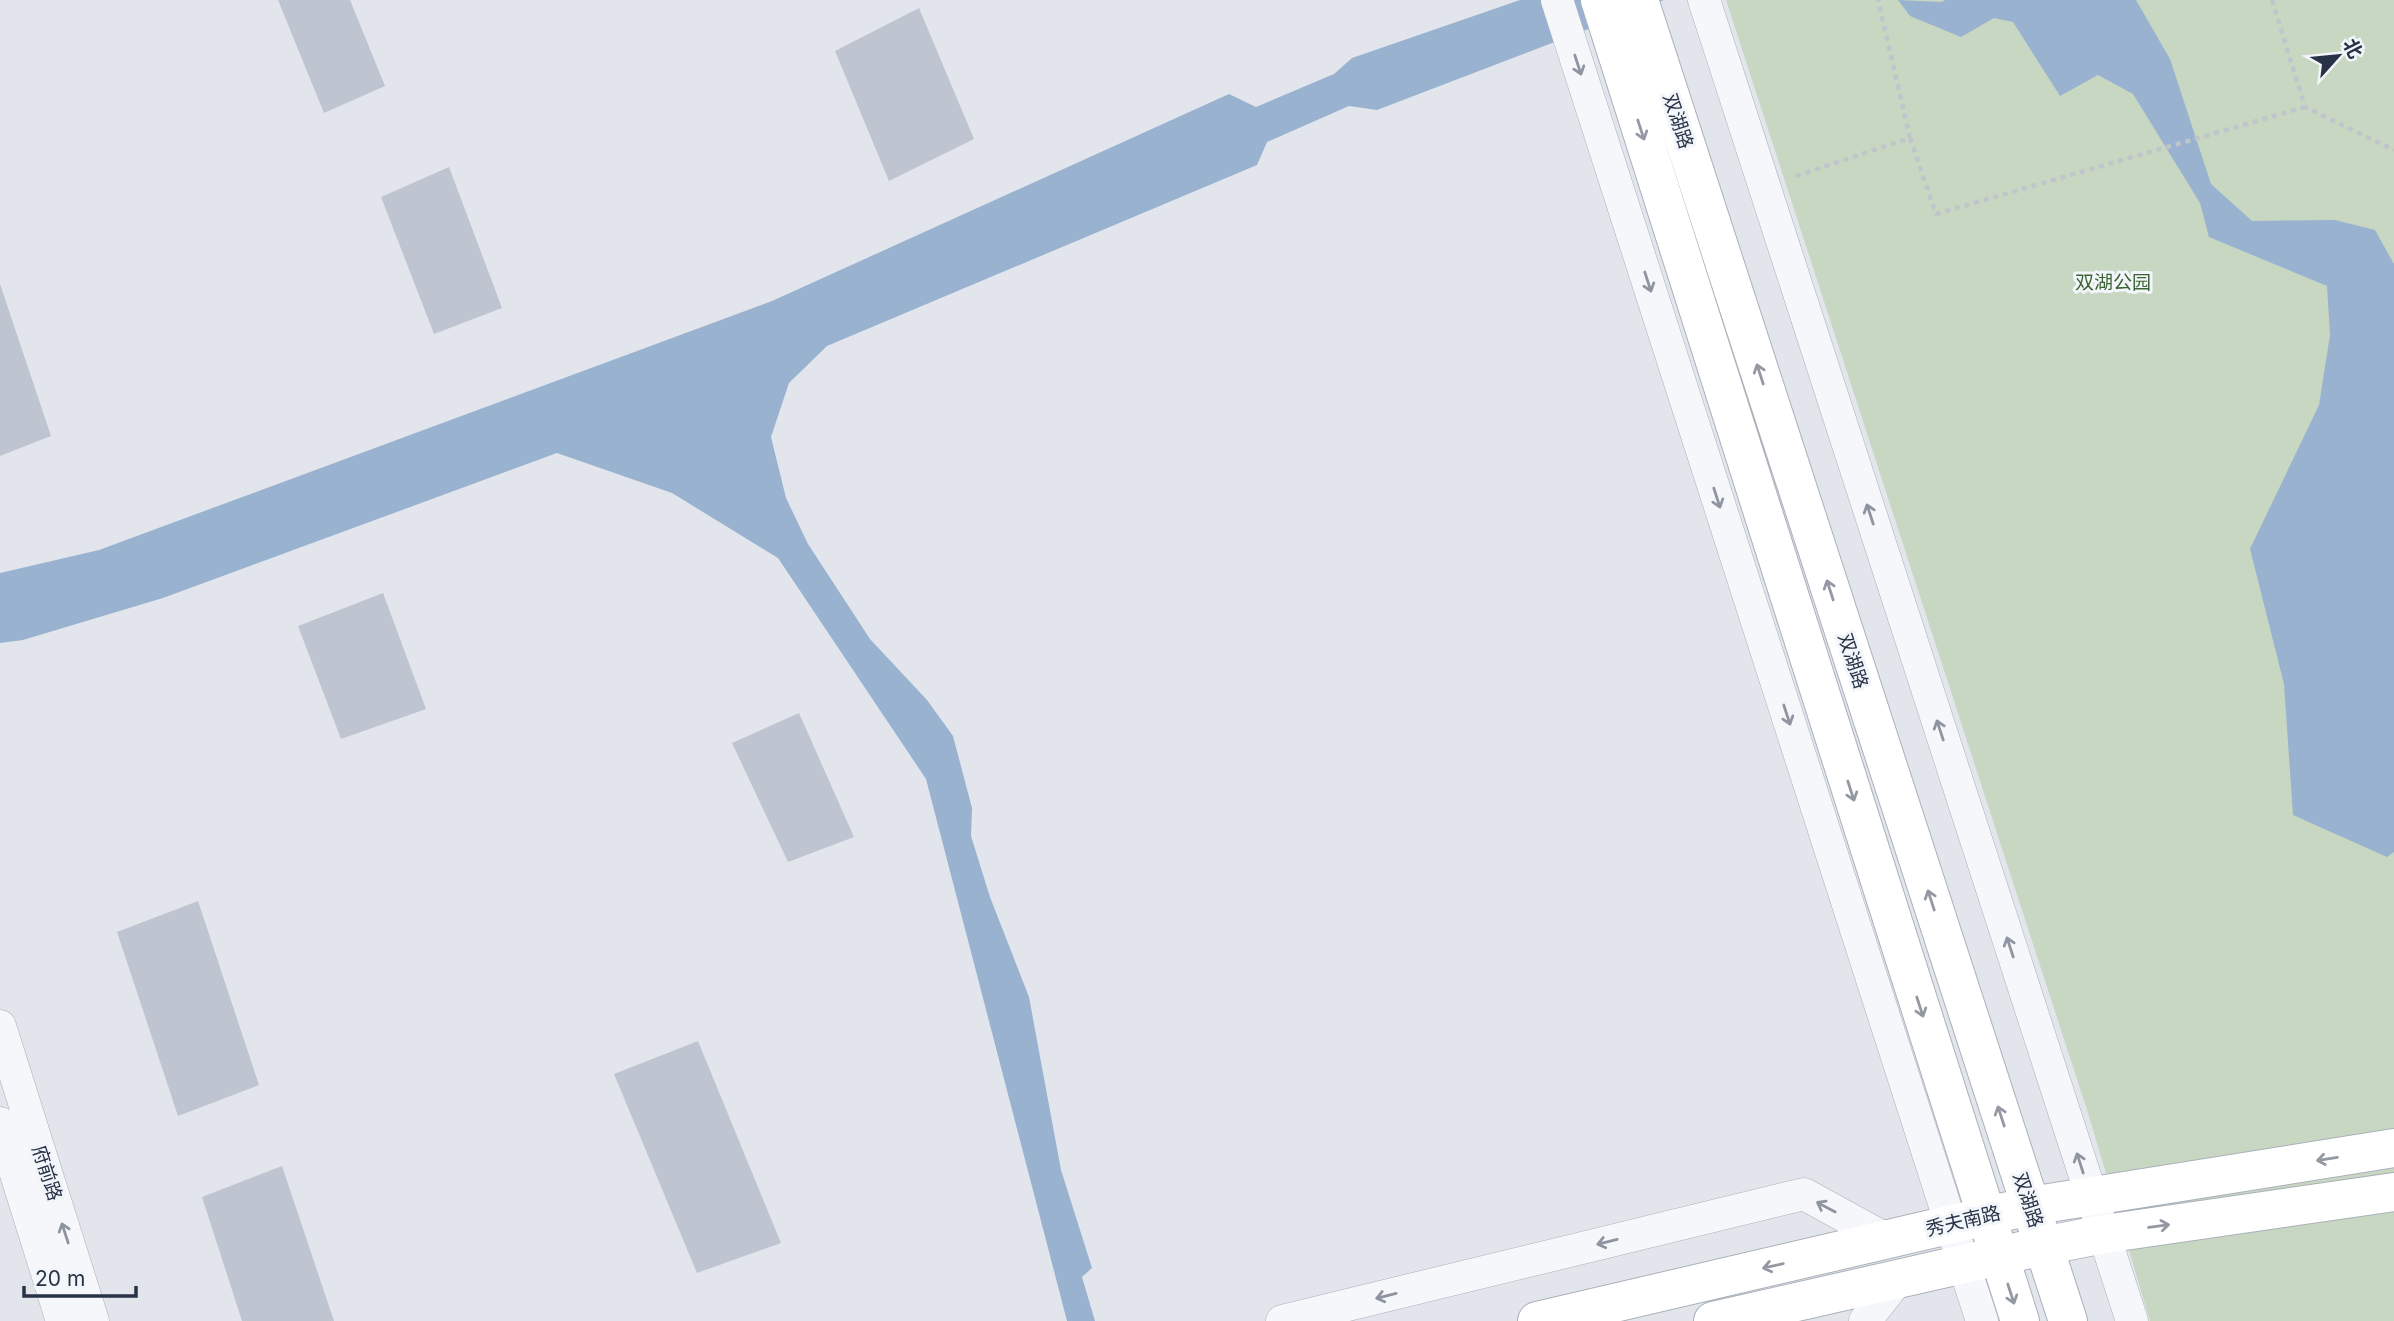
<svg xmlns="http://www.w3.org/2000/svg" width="2394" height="1321" viewBox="0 0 2394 1321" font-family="Inter,'Noto Sans SC',sans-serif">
  <rect width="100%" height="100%" fill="#e2e6ec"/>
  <path fill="#c7d7c2" d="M1726 0H2394V1321H2150L2088 1113Z"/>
  <path fill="#99b2d0" d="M1520 0H1664L1377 110 1349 106 1267 142 1257 165 827 346 789 383 771 437 786 498 808 544 870 639 927 700 953 736 972 808 971 836 990 897 1029 997 1061 1170 1092 1268 1082 1277 1095 1321H1067L926 779 778 558 672 493 557 453 163 598 23 640 0 643V573L99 550 772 301 1229 94 1256 107 1334 74 1352 58Z
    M1898 0 1942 2 1945 0H2136L2170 59 2211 184 2252 221 2335 220 2375 230 2394 264V852L2387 857 2293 815 2284 684 2250 549 2319 405 2330 335 2327 286 2209 237 2200 203 2133 94 2098 75 2060 96 2013 22 1994 18 1961 37 1910 16Z"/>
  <path fill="#bec4d0" d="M278 0H350L385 86 324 113Z
    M919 8 974 139 889 181 835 51Z
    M449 167 502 308 434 334 381 197Z
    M0 284 51 436 0 456Z
    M383 593 426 709 341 739 298 626Z
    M799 713 854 837 788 862 732 743Z
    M198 901 259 1085 178 1116 117 932Z
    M698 1041 781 1243 697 1273 614 1074Z
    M282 1166 334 1321H242L202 1197Z"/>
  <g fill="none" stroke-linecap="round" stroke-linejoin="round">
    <g stroke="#aab0ba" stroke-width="33">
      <path id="street" d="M1557 0 1982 1321
        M1704 0 2132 1321
        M0 1026 93 1321
        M0 1123 62 1321
        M1282 1321 1804 1194 1886 1239
        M1865 1321 1898 1279"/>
    </g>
    <g stroke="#aab0ba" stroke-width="40">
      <path id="secondary" d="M1600 0 2020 1321
        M1639 0 2068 1321
        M1537 1321 2030 1206 2394 1148
        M1713 1321 2043 1246 2104 1234 2394 1192"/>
    </g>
    <path stroke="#c0c4cb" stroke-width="4.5" stroke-dasharray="5 5" stroke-linecap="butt" d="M2272 0 2305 107 2394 150
      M1910 138 1936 214 2305 107
      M1796 176 1910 138 1878 0"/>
    <use href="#street" stroke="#f5f7fa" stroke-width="32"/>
    <use href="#secondary" stroke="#fff" stroke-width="38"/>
  </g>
  <defs><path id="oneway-shaft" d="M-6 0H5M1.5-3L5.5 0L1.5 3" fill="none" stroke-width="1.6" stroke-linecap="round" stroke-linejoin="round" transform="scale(1.75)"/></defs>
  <g stroke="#8e94a0">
    <use href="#oneway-shaft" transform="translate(1578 65) rotate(72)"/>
    <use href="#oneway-shaft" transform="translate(1648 282) rotate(72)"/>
    <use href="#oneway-shaft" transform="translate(1717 498) rotate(72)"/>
    <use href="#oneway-shaft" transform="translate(1870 514) rotate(-108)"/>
    <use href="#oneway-shaft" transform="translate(1787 715) rotate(72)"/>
    <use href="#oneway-shaft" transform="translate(1940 730) rotate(-108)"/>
    <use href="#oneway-shaft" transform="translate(2010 947) rotate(-108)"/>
    <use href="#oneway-shaft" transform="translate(2080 1163) rotate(-108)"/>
    <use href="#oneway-shaft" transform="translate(1826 1207) rotate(-152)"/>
    <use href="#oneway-shaft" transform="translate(65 1233) rotate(-108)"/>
    <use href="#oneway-shaft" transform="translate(1607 1242) rotate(166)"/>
    <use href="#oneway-shaft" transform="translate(1386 1296) rotate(166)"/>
  </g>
  <g stroke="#9498a2">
    <use href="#oneway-shaft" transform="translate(1641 130) rotate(72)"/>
    <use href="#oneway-shaft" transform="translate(1760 374) rotate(-108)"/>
    <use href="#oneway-shaft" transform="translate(1830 590) rotate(-108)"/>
    <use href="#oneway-shaft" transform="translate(1851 791) rotate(72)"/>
    <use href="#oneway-shaft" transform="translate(1931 900) rotate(-108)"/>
    <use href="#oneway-shaft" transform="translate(1920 1007) rotate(72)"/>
    <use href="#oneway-shaft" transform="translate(2001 1116) rotate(-108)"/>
    <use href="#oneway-shaft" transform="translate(2327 1159) rotate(171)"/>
    <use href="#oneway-shaft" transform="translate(2159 1226) rotate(-8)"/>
    <use href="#oneway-shaft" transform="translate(1773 1266) rotate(167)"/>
    <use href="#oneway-shaft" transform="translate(2011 1294) rotate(72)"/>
  </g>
  <g text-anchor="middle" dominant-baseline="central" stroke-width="6" stroke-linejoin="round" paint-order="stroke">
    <g font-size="19" fill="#283246" stroke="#f2f5f9">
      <text transform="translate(1678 121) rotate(72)">双湖路</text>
      <text transform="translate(1853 661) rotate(72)">双湖路</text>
      <text transform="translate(47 1173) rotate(72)">府前路</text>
      <text transform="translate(2028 1200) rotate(72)">双湖路</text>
      <text transform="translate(1963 1221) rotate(-13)">秀夫南路</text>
    </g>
    <g font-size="19" fill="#3b6433" stroke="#f2f5f9">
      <text x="2113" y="282">双湖公园</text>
    </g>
  </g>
  <g transform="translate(2338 56) rotate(63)" stroke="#f2f5f9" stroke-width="5" paint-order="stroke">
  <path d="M0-5L12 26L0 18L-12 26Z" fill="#283246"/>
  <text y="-10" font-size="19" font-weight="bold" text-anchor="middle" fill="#283246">北</text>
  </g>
  <path d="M24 1286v10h112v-10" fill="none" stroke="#283246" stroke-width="3.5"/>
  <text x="35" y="1286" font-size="21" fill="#283246" stroke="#f2f5f9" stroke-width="5" paint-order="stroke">20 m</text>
</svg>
